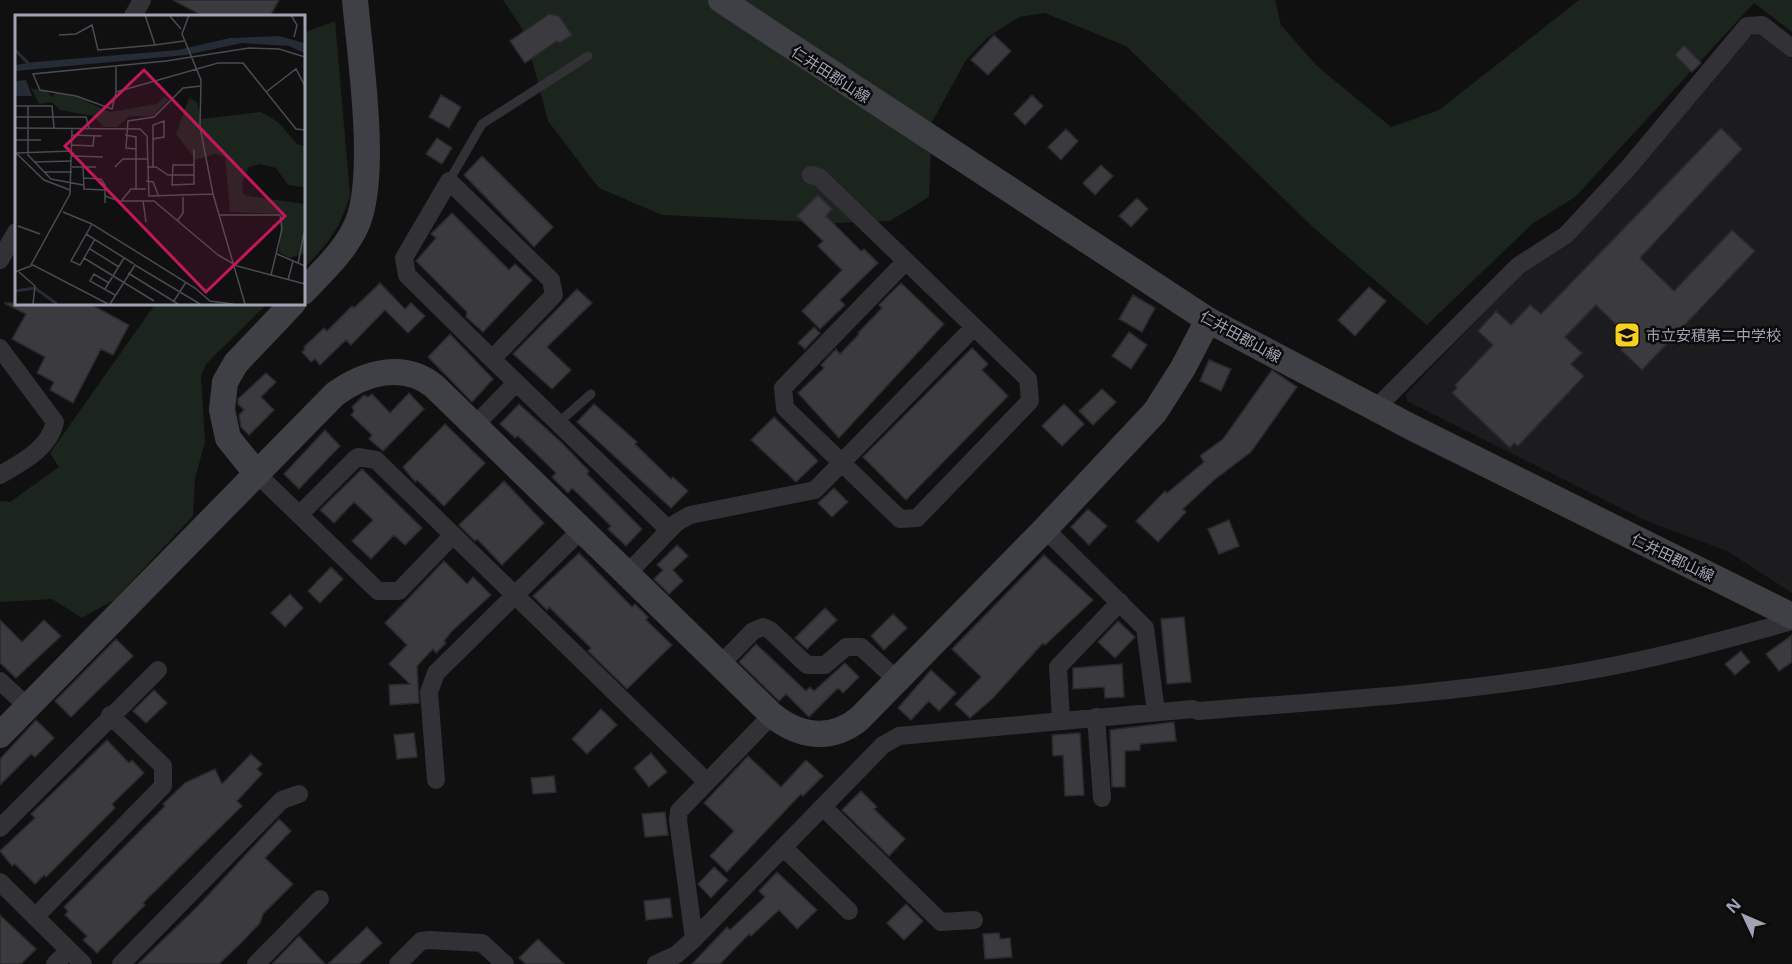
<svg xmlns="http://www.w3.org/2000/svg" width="1792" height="964" viewBox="0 0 1792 964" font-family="'Open Sans','Noto Sans JP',sans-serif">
  <rect width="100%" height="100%" fill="#101011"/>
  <path fill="#1c1c1e" d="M1760 34 1792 59V593L1727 551 1649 522 1407 401 1406 394 1519 276 1571 243 1749 36Z"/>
  <path fill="#1c241e" d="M503 0H1275L1281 25 1317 66 1391 127 1439 110 1579 0H1792V32L1754 3 1575 197 1532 224 1427 325 1314 228 1126 46 1045 13 1019 17 988 37 966 60 932 122 929 197 890 221 834 223 662 215 599 188 548 121 525 33Z
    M335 21 350 195C340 229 328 244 303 269V33Z
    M156 303H268L206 364 201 376 205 442 195 478 193 516 114 600 82 618 52 599 0 602V501L10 502 59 467 50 453Z"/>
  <path fill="#3a3a3f" stroke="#2a2a2d" stroke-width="1.5" d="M173 0H279L270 16H203Z
    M549 14 559 16 572 35 559 43 557 41 525 63 510 41Z
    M994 35 1011 51 988 75 971 60Z
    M1684 45 1701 63 1692 72 1675 55Z
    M441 95 461 107 449 128 429 117Z
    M1032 95 1043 106 1025 125 1014 114Z
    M1721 128 1742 149 1640 258 1674 291 1732 230 1755 251 1642 370 1621 350 1631 339 1596 305 1565 337 1582 353 1571 364 1584 376 1518 446 1514 443 1510 448 1452 393 1457 388 1455 385 1493 345 1478 331 1496 311 1511 325 1530 305 1541 314Z
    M1066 129 1078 141 1061 160 1048 147Z
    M437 138 452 148 442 164 426 154Z
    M482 156 553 227 534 247 464 175Z
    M1101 165 1113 176 1095 195 1083 183Z
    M818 195 832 209 826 216 861 251 864 249 878 263 840 300 845 305 820 329 802 311 842 270 818 246 823 241 797 216Z
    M1137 198 1148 209 1131 227 1119 216Z
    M452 213 509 270 515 264 532 280 483 332 466 317 467 312 416 261 436 238 431 234Z
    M380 283 405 309 411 303 425 316 408 333 385 310 351 345 346 340 320 365 315 359 311 362 302 352 305 349 304 347 324 328 327 331 352 306 354 308Z
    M901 283 944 324 839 438 798 393 824 368 821 365 836 349 840 354 859 334 858 333 882 308 879 305Z
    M1369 287 1386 301 1355 336 1338 320Z
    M577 289 592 303 547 347 571 370 552 389 513 354Z
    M1133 295 1155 308 1142 332 1119 319Z
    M4 303H88L129 325 113 355 101 349 73 403 50 390 54 382 37 373 45 357 12 339 26 314Z
    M814 327 820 333 805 349 798 343Z
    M1129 332 1147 345 1131 369 1112 356Z
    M450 334 493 379 472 402 428 357Z
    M972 348 988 364 982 370 1008 396 906 500 863 457Z
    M1209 360 1231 369 1221 391 1200 381Z
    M1272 370 1297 387 1251 452 1214 480 1183 509 1186 512 1158 542 1136 521 1165 491 1167 493 1204 462 1200 456 1223 439Z
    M266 373 276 382 261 397 274 410 249 435 241 427 239 415 244 410 238 404V399Z
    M1102 389 1116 402 1093 425 1079 411Z
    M409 393 424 409 383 451 369 439 372 435 351 415 354 411 352 407 364 395 368 397 372 394 390 413Z
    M519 404 562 443 589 471 587 474 642 529 626 546 608 529 611 526 572 488 568 493 552 477 556 473 518 436 515 438 500 424Z
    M594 404 637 442 635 444 671 479 673 477 688 491 671 508 577 422Z
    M1064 404 1084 424 1062 446 1042 426Z
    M774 417 818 461 796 482 751 440Z
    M445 424 485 463 444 506 417 480 415 482 403 467Z
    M325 430 340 446 299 489 284 474Z
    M362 469 422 528 405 545 394 535 371 559 352 541 373 520 354 502 334 523 320 510Z
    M504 481 544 523 502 565 477 539 475 541 459 525Z
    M834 488 848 502 832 517 818 503Z
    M1088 509 1107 526 1089 545 1071 527Z
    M1229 520 1239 546 1219 554 1208 529Z
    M677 545 688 556 673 570 683 581 669 594 654 579 663 570 657 565Z
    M579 553 632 607 635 604 648 617 646 620 672 645 627 689 588 651 591 648 549 607 547 610 533 596Z
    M1044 555 1093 600 1045 645 1043 643 993 698 970 718 955 704 981 677 952 649Z
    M444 561 467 584 473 577 491 595 451 632 444 641 446 643 436 653 433 649 417 666 419 703 390 705 389 685 410 684 389 664 407 645 385 623Z
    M331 567 343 579 320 603 308 591Z
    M290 594 303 608 285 627 271 613Z
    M825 608 837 620 807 649 795 638Z
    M893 614 907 628 884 650 871 636Z
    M1184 617 1191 682 1167 684 1161 619Z
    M0 620 22 642 44 620 61 636 16 678 0 663Z
    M1118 621 1135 637 1115 658 1098 642Z
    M1792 635V662L1779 671 1766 654Z
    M116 639 133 656 71 717 55 701Z
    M756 644 806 691 810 687 814 691 845 663 859 677 843 693 838 688 809 717 786 694 779 701 739 662Z
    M1741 651 1750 662 1735 675 1725 664Z
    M1122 664 1124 697 1105 698 1104 687 1073 689V668Z
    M931 670 956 693 939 711 929 701 911 720 898 708Z
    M154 690 167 703 146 723 133 711Z
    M601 709 617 725 587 754 572 739Z
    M36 720 54 738 35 757 31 754 0 785V759Z
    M1174 722 1176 741 1140 744V750L1125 751V787H1112L1110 730Z
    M414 733 417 757 397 759 394 735Z
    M1080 733 1084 795 1065 796 1063 755 1053 756 1052 735Z
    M107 740 129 763 132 760 144 773 112 804 115 808 46 877 44 875 35 884 15 864 12 866 0 851 35 818 31 814Z
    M651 753 667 772 649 787 634 768Z
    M251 754 262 764 257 769 262 774 237 801 242 806 143 903 145 905 97 953 83 940 87 936 65 915 68 911 64 907 165 806 163 804 185 783 215 769 222 784Z
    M748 756 781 787 806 760 823 776 803 796 801 794 727 872 710 856 734 831 704 803Z
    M554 776 556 792 533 794 531 778Z
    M861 791 877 807 874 809 905 839 889 856 842 810Z
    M665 812 668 835 645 837 642 814Z
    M279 819 291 831 265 858 293 884 263 914 260 923 242 942 219 964H138L198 906Z
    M714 867 728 880 711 898 698 884Z
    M777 872 817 910 797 929 779 910 751 936 749 934 720 964H692L727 927 730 930 765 897 759 891Z
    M670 898 672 917 646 920 644 901Z
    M906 904 923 921 904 940 887 923Z
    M0 915 36 949 21 964H0Z
    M367 927 382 943 359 964H328Z
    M999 933 1000 939 1010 938 1012 957 985 959 983 934Z
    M299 936 325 964H272Z
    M538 939 564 964H526L519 958Z"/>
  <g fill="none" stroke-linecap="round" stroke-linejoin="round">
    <path stroke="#313136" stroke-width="9" d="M449 181 482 124 588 56
      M558 423 591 394"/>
    <path stroke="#313136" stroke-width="18" d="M133 16 142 0
      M811 175 819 177 1028 379 1030 401 917 518 900 519 785 408 783 388 905 262
      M0 260 16 232
      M0 348 55 422C49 449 22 462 0 475
      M492 359 407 275 404 258 449 181 551 280 554 295 492 359 669 530
      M1376 408 1518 266 1566 235 1629 167 1747 26 1762 25 1792 48
      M475 425 516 383
      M257 474 378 591H399L453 535
      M299 515 355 459 358 457 376 460 706 781
      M1045 529 1145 628 1156 712
      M628 573 676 523 690 515 815 490 974 327
      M720 665 753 631 763 627 770 630 807 665H825L846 647H861L897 680
      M0 681 28 707
      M1096 717 1102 798
      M1061 720 1058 667 1120 602
      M436 780 429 692 436 673 582 529
      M823 807 941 922 974 920
      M0 828 158 670
      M783 847 849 911
      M0 882 83 964
      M35 917 163 786V766L110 715
      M694 939 678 820 679 811 772 715
      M55 964 69 950
      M121 964 282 800 299 794
      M256 964 320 899
      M398 964 421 941 429 940 482 943 505 964
      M656 964 676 955 694 939 883 745 899 736 1193 709 1198 711C1323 701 1450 694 1574 673 1648 661 1721 641 1792 621"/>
    <path stroke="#3f3f46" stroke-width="26" d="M721 0 1208 320 1411 427 1792 616
      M303 292C322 272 346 250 357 224 378 175 360 56 355 0
      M257 474 228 438 222 410 225 382 236 363 293 303
      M0 735 335 394C364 373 403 361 434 386L772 715C800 737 830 742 859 719L1045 529 1155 412 1183 368 1208 320"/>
  </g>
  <defs>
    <g id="school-square" transform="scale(1.35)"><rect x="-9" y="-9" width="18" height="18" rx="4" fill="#f7d122" stroke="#0b0b0c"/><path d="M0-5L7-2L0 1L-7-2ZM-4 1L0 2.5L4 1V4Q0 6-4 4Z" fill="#111"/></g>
  </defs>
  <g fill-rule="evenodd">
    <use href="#school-square" x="1627" y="335"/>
  </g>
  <g text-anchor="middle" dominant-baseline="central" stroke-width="5" stroke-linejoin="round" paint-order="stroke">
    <g font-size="15" fill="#a0a3b3" stroke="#0b0b0c">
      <text transform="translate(831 74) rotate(33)">仁井田郡山線</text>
      <text transform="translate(1241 336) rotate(29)">仁井田郡山線</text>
      <text transform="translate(1673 557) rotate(26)">仁井田郡山線</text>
    </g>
    <g font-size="15" fill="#a0a3b3" stroke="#0b0b0c" text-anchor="start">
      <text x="1646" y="335">市立安積第二中学校</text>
    </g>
  </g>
  <g transform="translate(15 15)">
    <rect width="290" height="290" fill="#101011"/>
    <path d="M16 73 31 76 37 82 41 78 62 82 95 97 142 89 149 82 154 84 138 101H115L102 112H89L78 101 45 95 37 87 24 89ZM174 83 182 87 186 104 246 97 263 107 282 129 289 131V172L273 170 261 153 245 149 234 152 227 168 228 179 233 181 289 189V239L274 243 264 237 266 199 215 197 210 142 200 139 181 145 161 119Z" fill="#1c241e"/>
    <path d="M264 21 289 28V38L274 31 227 28 171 40 0 56V50L20 47 163 35 215 23ZM11 65 17 81H0V66Z" fill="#262c35"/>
    <path fill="none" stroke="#262c35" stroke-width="3" d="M0 35 15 50M0 276 20 273 42 289"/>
    <path fill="none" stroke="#4a4b52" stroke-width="1.5" d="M86 0H114M130 0 140 30 169 26M154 0 166 14M174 0 167 19 186 65 185 112 198 179 230 289M276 0 282 10 279 22M44 20 61 19 77 10 83 35 140 30M101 52V77L97 94 61 81 25 75 18 59 151 46 234 33 264 34 290 42M101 77 203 48H228L281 114 290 115M251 77 281 54 290 71M0 91H37L39 113M13 91V140L36 164 68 170M0 102H71L74 113M0 113 125 114 132 121 134 181 198 179M57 120 87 121M110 120 121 122V174M138 124V110L149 106V122L138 124V152M0 125H26M57 130 78 131 79 121M121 134 111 133 113 106 139 102 168 73 186 71M178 135 179 136V169L157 170 158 150H179M0 137 29 165 55 175M2 138 57 136M57 141 88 142M19 147 57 146M57 152H81M68 152 69 174 90 175M100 152 108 144H132M132 152H141L153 160H179M29 157H57M68 163 86 164 90 170V188M131 166 138 167 144 182M90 181 104 186H139L203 240 222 251 256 260 267 214 265 200H205M107 185 116 174H131M128 186 131 207M48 197 77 209M162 206 168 198V182M3 211 25 219M71 219 119 249M80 224 65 250 56 246 77 209 180 273 195 286 218 289M75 234 104 252M262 239 290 251M69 243 139 286M283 249 289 218M16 250 55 179 57 113M0 257 18 250 93 289M4 257 20 271 18 289M113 258 163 289M256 260 290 269M273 265 278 246M94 268 79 259 75 266 100 280M90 274 109 243M159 286 171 267M95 289 120 250 185 289"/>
    <path fill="#c2185b" fill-opacity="0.15" stroke="#c2185b" stroke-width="3" d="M129 55 270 201 191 277 50 131Z"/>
    <rect width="290" height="290" fill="none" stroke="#a0a3b3" stroke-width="3"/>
  </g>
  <g transform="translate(1744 916) rotate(314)" stroke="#0b0b0c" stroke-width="4.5" paint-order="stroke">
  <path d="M0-4.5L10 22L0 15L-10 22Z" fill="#a0a3b3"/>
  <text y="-9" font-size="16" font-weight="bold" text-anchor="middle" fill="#a0a3b3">N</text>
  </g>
</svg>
